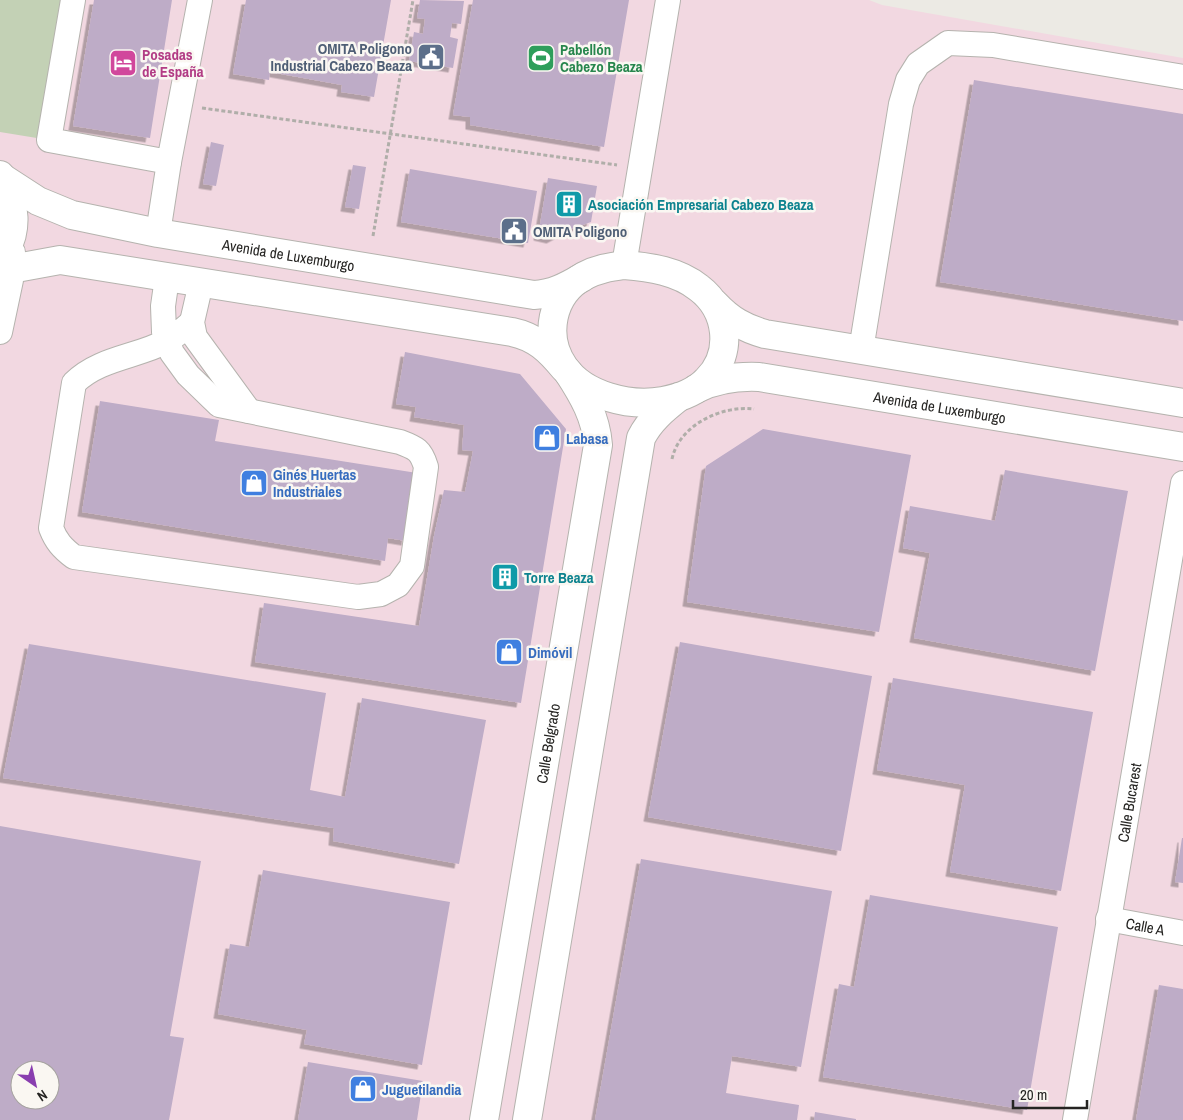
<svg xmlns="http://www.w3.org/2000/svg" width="1183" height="1120" viewBox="0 0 1183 1120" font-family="'Archivo Narrow',sans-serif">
  <defs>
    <filter id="shadow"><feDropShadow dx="-4.5" dy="4.5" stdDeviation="0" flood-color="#0004"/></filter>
  </defs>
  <rect width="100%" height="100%" fill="#eceae4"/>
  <path fill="#f2d8e1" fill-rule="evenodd" d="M0 0H869L882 5 1183 58V1120H0ZM20 1070H50V1100H20Z"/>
  <path fill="#c3d1b5" d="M0 0H73L49 140 0 132Z"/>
  <path fill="#beacc7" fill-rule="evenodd" filter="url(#shadow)" d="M94 0H172L150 138 73 126Z
    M246 0H391L374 97 341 92 342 85 270 72 269 80 233 74Z
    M420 0 464 1 461 24 452 23 450 37 458 39 453 68 409 61 414 32 423 34 425 19 417 18Z
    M473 0H629L604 147 470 125V117L453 115Z
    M974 80 1183 114V321L940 282Z
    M211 142 224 145 216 186 203 184Z
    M353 165 366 167 359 209 345 207Z
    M410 169 537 191 528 243 401 222Z
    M548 178 597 186 591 222 568 230 551 239 538 236Z
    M405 352 520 374 566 429 521 703 255 662 264 603 419 626 434 536 444 490 465 492 473 451 462 450 464 425 414 417 416 407 396 404Z
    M100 401 219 420 215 441 417 473 406 541 388 538 385 561 82 512Z
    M763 429 911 455 879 632 687 602 706 466Z
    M1005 470 1128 491 1095 671 914 638 930 553 903 548 910 506 995 521Z
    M680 642 872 676 841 851 648 817Z
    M29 644 326 693 310 790 345 797 362 698 486 720 459 864 333 841 334 828 3 778Z
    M893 678 1093 712 1061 891 950 872 965 785 877 770Z
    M0 826 201 861 170 1036 184 1038 169 1120H0ZM20 1070H50V1100H20Z
    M1182 838H1183V883L1175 882Z
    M641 859 832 891 801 1067 732 1056 726 1093 799 1105 797 1120H595Z
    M263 870 450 902 422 1065 304 1044 307 1030 218 1014 230 944 249 947Z
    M870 895 1058 927 1027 1110 823 1077 839 984 854 987Z
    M1159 985 1183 989V1120H1136Z
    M308 1062 423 1081 417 1120H298Z
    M815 1112 856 1119V1120H814Z"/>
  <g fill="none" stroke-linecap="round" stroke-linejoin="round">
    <g stroke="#b5b3ae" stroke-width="26">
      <g id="minor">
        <path d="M73 0 49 140 169 162 200 0"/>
        <path d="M158 233 169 162"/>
        <path d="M624 265 668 0"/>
        <path d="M167 278 163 306 164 332 172 353 188 375 219 405 400 442C416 448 421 450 426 467L412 566 398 585 381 594 358 597 74 557C62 548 56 541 51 528L74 383C99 358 137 357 167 341 176 336 184 329 192 322"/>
        <path d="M201 283 192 322 195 337 249 411"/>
        <path d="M0 332 11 280 13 252"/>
        <path d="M861 350 901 104 908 80 918 64 948 43 993 45 1183 77"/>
        <path id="s1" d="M1108 919 1183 933"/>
        <path id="s2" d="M1075 1120 1183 483"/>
      </g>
    </g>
    <g stroke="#b5b3ae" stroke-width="30">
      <g id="major">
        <path d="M0 175C16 202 20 233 0 258"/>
        <path id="s3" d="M1 177 38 201 72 215 158 233 534 295C553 294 567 286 583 277"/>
        <path d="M624 265C650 267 678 271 699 288 728 310 734 353 707 380 696 392 679 398 663 401 630 407 584 396 564 367 543 337 551 294 584 276 597 269 610 267 624 265Z"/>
        <path d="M0 271 60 260 512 332C536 337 549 350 564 368"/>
        <path d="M715 304C730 320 744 328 765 334L1183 403"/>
        <path id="s4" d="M696 389C716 379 736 376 759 377L1183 447"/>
        <path id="s5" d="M484 1120 598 445C596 417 583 395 568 372"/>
        <path d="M527 1120 641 438C650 420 664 409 679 397"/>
      </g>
    </g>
    <path stroke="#b0aea9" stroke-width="3" stroke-dasharray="4 2.5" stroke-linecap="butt" d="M202 108 617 165
      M373 236 413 0
      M672 459C679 425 722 405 754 409"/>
    <use href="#minor" stroke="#fff" stroke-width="24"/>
    <use href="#major" stroke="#fff" stroke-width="28"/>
  </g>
  <defs>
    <g id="civic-square" transform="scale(1.4375)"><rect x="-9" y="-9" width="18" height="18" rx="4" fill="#5c6f8a" stroke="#faf7f2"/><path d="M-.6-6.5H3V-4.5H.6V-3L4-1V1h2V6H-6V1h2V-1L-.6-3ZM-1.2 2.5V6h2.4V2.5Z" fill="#fff"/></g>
    <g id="stadium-square" transform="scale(1.4375)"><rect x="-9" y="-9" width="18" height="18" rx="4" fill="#2e9e5b" stroke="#faf7f2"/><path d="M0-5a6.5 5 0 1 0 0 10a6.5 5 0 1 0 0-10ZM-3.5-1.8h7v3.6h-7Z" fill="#fff"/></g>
    <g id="hotel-square" transform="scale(1.4375)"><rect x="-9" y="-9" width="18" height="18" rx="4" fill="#d1479c" stroke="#faf7f2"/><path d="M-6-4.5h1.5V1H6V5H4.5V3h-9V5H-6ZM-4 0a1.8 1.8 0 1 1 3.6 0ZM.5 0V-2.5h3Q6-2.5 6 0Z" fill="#fff"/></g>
    <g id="building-square" transform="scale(1.4375)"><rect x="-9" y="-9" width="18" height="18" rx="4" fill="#0f9aa8" stroke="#faf7f2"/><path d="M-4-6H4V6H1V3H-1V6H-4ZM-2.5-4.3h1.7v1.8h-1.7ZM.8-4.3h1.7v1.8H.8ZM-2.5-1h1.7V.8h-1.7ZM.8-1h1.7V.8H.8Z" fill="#fff"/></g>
    <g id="shop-square" transform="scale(1.4375)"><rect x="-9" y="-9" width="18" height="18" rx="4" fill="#3f7fe0" stroke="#faf7f2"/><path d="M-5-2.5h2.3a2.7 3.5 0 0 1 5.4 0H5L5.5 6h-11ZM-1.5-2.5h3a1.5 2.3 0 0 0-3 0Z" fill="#fff"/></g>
  </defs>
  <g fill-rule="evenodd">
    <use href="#civic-square" x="431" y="57"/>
    <use href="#stadium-square" x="541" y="58"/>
    <use href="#hotel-square" x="123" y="63"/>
    <use href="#building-square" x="569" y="204"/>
    <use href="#civic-square" x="514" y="231"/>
    <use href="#shop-square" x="547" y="438"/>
    <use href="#shop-square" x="254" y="483"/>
    <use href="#building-square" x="505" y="577"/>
    <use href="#shop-square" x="509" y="652"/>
    <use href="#shop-square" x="363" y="1089"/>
  </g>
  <g text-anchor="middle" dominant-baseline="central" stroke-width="5" stroke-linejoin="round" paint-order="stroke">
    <g font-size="15" font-weight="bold" fill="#4e5e75" stroke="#faf7f2" text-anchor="end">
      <text x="412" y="48">OMITA Poligono<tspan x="412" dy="17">Industrial Cabezo Beaza</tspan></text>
      <text x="533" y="231" text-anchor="start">OMITA Poligono</text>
    </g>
    <g font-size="15" font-weight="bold" fill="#27864d" stroke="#faf7f2" text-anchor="start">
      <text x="560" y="49">Pabellón<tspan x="560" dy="17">Cabezo Beaza</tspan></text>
    </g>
    <g font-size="15" font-weight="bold" fill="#b23c85" stroke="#faf7f2" text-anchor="start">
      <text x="142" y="54">Posadas<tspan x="142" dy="17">de España</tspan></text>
    </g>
    <g font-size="15" font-weight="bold" fill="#0d838f" stroke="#faf7f2" text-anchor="start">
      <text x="588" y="204">Asociación Empresarial Cabezo Beaza</text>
      <text x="524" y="577">Torre Beaza</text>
    </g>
    <g font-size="15" fill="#252422" stroke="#faf7f2">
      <text stroke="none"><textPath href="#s3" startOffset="301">Avenida de Luxemburgo</textPath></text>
      <text stroke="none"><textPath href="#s4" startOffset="248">Avenida de Luxemburgo</textPath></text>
      <text stroke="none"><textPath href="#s5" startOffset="382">Calle Belgrado</textPath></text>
      <text stroke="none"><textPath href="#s2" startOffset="322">Calle Bucarest</textPath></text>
      <text stroke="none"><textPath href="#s1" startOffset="38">Calle A</textPath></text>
    </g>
    <g font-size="15" font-weight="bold" fill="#366cbe" stroke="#faf7f2" text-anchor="start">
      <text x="566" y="438">Labasa</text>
      <text x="273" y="474">Ginés Huertas<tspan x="273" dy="17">Industriales</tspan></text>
      <text x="528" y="652">Dimóvil</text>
      <text x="382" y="1089">Juguetilandia</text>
    </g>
  </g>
  <g transform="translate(35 1085) rotate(146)"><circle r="24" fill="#faf7f2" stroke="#a5a39f"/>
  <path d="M0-4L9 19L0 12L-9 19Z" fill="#893eaf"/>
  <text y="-8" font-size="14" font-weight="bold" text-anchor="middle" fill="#252422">N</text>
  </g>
  <path d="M1013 1100v8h74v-8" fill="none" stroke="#252422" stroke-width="2.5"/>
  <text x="1020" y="1100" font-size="15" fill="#252422" stroke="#faf7f2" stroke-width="4" paint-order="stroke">20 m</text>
</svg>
